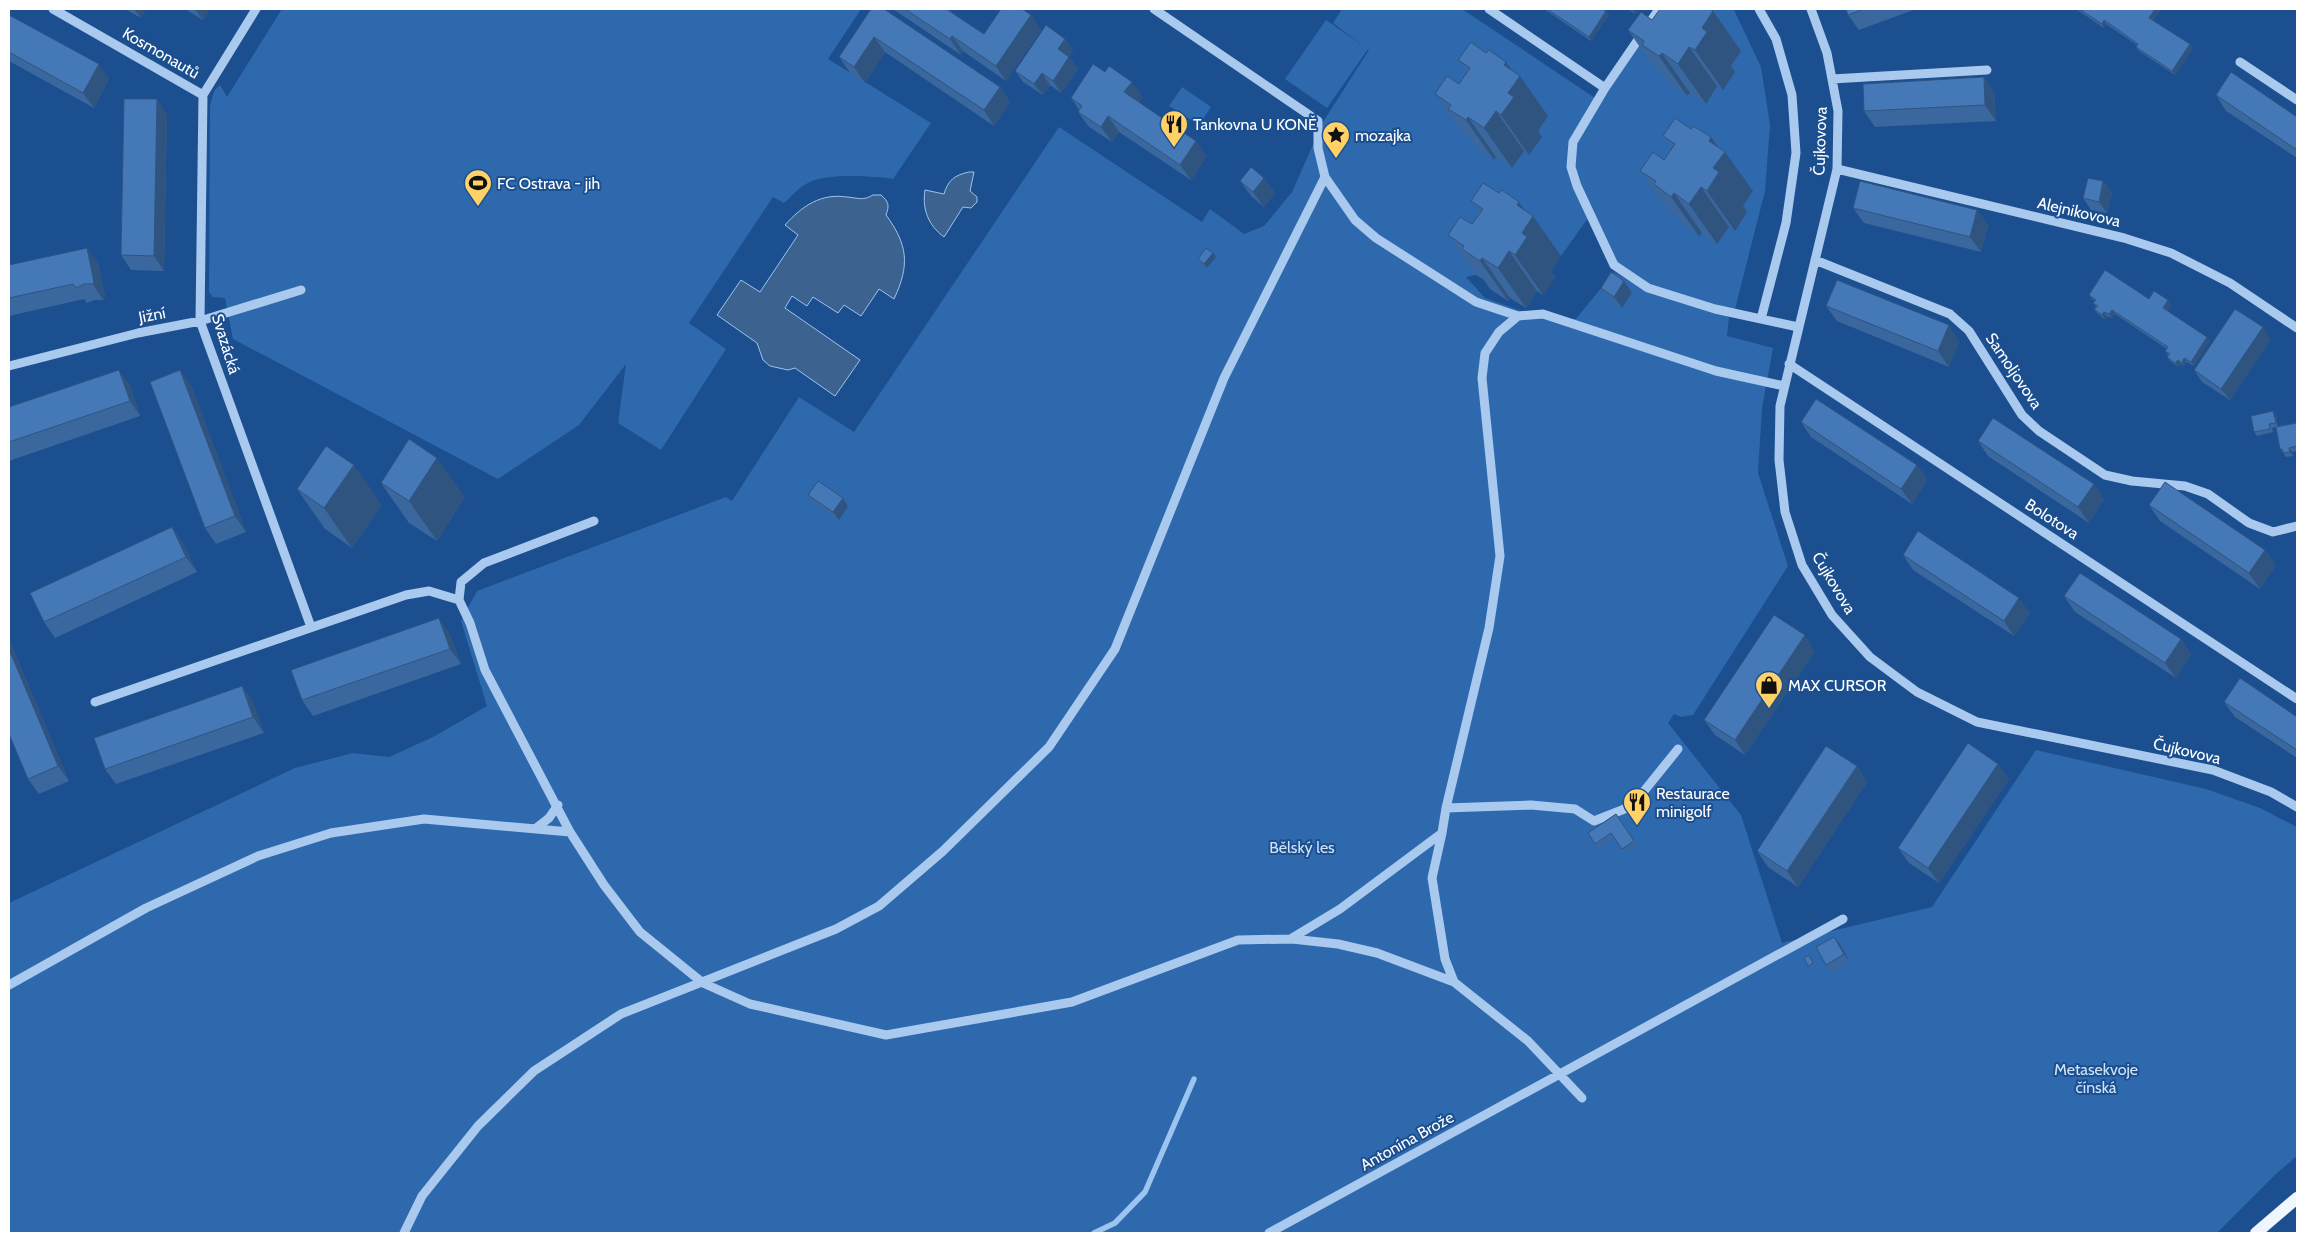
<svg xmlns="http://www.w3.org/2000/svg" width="2306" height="1242" viewBox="0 0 2306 1242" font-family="Cabin,sans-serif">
  <rect width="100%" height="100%" fill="#1b4f8f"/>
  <path fill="#2e69ad" d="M282 9H861L828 59 931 123 893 179C871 176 827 173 808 183 799 187 791 197 784 203L773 197 689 323 726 349 661 450 618 423 626 364 579 425 498 479 233 339 225 298 213 297 209 292 210 106 214 91 220 85 227 97Z
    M1342 9H1462L1598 100 1659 9 1734 10 1761 67 1770 125 1765 191 1734 313 1648 288 1614 265 1591 214 1561 256 1545 245 1476 275 1466 277 1485 298 1538 317 1576 319 1614 272 1645 290 1729 317 1727 336 1773 348 1762 408 1758 473 1788 566 1693 715 1681 717 1674 714 1668 723 1741 815 1782 943 1932 907 2036 750 2206 789 2260 808 2297 827V1156L2276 1174 2217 1233H9V903L295 768 353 753 389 757 433 737 487 706 461 621 477 591 726 497 732 501 799 397 854 432 1059 127 1202 222 1210 209 1244 234 1264 226 1292 192 1323 122 1369 50 1333 23Z
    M1326 20 1368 49 1327 108 1285 79Z
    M1182 87 1211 107 1199 125 1169 106Z"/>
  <path fill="#3c6290" stroke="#9cc4f0" d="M969 172H974L970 191 977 197V202L971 208 963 207 944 237C928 225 922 209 925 190L944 194C948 180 955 175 969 172Z
    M873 195H881C888 201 890 205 886 215 908 245 910 265 894 299L879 289 861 316 844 305 838 313 813 297 807 306 792 296 785 308 860 360 835 396 795 368 788 370 770 366 763 360 757 343 717 315 741 280 760 292 798 235 785 225C802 206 821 193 847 197 859 198 863 201 873 195Z"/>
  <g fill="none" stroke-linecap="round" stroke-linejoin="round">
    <path stroke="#9cc4f0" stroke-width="5.5" d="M1094 1233 1115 1223 1145 1192 1194 1079"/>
    <path stroke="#a9c9ee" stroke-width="9" d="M53 9 203 95
      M256 9 203 95 200 321 311 627
      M1154 9 1318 121V148L1325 177 1355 220 1376 238 1476 302 1518 316 1543 314 1716 371 1784 386
      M1489 9 1605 88
      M1659 9 1605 88 1573 142 1571 167 1577 186 1614 265 1648 288 1715 309 1798 327
      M1759 9 1776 39 1792 95 1796 153 1786 223 1761 319
      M1811 9 1827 53 1838 111 1837 169 1780 406 1779 460 1785 512 1802 565 1832 615 1870 657 1917 692 1977 722 2213 770 2271 792 2297 807
      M2240 62 2297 100
      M1832 79 1987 70
      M1837 169 2124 238 2171 253 2230 283 2297 328
      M1815 260 1950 314 1969 331 2022 415 2039 431 2105 475 2132 481 2185 486 2208 494 2249 523 2273 532 2297 526
      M1518 316 1499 332 1485 353 1482 378 1500 556 1489 628 1446 808 1531 805 1575 809 1594 821 1632 806 1678 749
      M1789 364 2297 699
      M9 366 138 333 200 321 301 290
      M459 600 470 623 485 670 570 832 604 885 640 932 703 983 750 1004 886 1035 1072 1002 1238 940 1292 939 1338 944 1377 953 1454 982 1528 1041 1582 1098
      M95 702 406 595 429 591 459 600 461 582 484 563 594 521
      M535 829 549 818 558 805
      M1442 833 1432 878 1445 959 1454 982
      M1292 938 1340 909 1442 833 1446 808
      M9 985 146 908 258 856 331 833 424 819 570 832
      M404 1233 422 1196 478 1126 534 1071 621 1014 836 929 879 906 943 851 1049 747 1115 649 1224 378 1325 177
      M1269 1233 1843 919"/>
    <path stroke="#f0f6ff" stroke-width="12" d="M2256 1233 2297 1198"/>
  </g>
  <path fill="#3a679d" d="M125 9H146L141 18Z
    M185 9H210L203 20Z
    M871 9 1000 87 1010 102 994 126 885 52 865 83 850 73 839 57Z
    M893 9H949L952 13 984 34 1031 15 1041 30 1006 81 963 51 961 55Z
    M1544 9H1602L1606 11 1609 15 1591 41Z
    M1628 9H1639L1635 14Z
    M1846 9H1916L1859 30 1848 15Z
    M2076 9H2161L2153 20 2193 48 2175 75 2139 51 2136 47 2137 45 2106 24 2104 28Z
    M1713 11 1741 51 1731 66 1735 72 1723 90 1717 86 1706 104 1690 93 1687 96 1670 84 1663 75 1656 70 1628 30 1652 20Z
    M9 15 109 79 94 108 9 61Z
    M1065 39 1073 50 1069 57 1078 69 1061 93 1050 85 1043 95 1023 82 1015 71Z
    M1486 53 1506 62 1548 116 1538 131 1542 137 1529 155 1524 151 1512 168 1496 157 1494 160 1476 148 1470 139 1463 134 1435 94 1459 84 1467 73 1458 60Z
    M1984 77 1994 93 1996 121 1875 127 1864 111Z
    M2216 95 2297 117V158L2226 111Z
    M1143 97 1139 102 1207 156 1191 180 1119 132 1112 142 1089 127 1078 112 1079 110 1071 98Z
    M167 114 164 271 131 270 121 255Z
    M1691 129 1711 137 1718 147 1725 152 1753 191 1743 206 1747 212 1735 231 1729 227 1717 244 1702 233 1699 236 1682 224 1675 215 1668 211 1640 171 1664 160 1672 149 1663 136Z
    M1264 178 1275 193 1264 207 1251 196 1240 181Z
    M2103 181 2112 193 2107 213 2091 210 2083 198Z
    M1499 193 1519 202 1526 211 1533 216 1561 256 1551 271 1555 277 1543 295 1537 291 1526 308 1510 298 1508 301 1490 289 1484 280 1476 275 1448 235 1472 224 1480 213 1471 201Z
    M1853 208 1977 210 1988 225 1981 252 1864 223Z
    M1213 253 1216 257 1207 268 1200 263 1198 259Z
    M98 263 105 297 103 300H95L87 303 84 299 9 316V265Z
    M1624 281 1632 293 1622 308 1609 300 1601 288Z
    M2089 295 2168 300 2171 304 2167 311 2210 341 2194 366 2187 362 2184 366 2181 364 2178 367 2170 361 2167 357 2169 356 2165 351 2167 349 2115 314 2112 318 2107 316 2104 319 2097 313 2094 309 2096 307 2093 303 2095 301 2092 299Z
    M1826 306 1959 341 1949 367 1837 321Z
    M2271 339 2230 400 2202 382 2194 370Z
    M130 385 140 416 9 461V407Z
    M191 385 246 532 216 544 205 528Z
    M2273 411 2276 415 2278 426 2297 423V451L2292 452 2293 456 2286 457 2280 449 2276 427 2272 428 2273 432 2257 436 2254 432Z
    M1801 422 1917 465 1927 480 1912 504 1811 437Z
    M1978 441 2104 499 2089 523 1988 456Z
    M381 483 465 497 437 541 409 523Z
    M297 489 382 505 352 548 325 529Z
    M808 495 843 498 848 506 839 520 814 503Z
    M2149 505 2265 550 2276 565 2260 589 2160 521Z
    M172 527 183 543 197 572 55 638 44 622Z
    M1903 555 2030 613 2014 636 1913 570Z
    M2064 596 2181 639 2191 654 2176 678 2075 612Z
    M450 634 461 664 313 716 302 700Z
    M9 639 69 781 39 794 28 779 9 734Z
    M1815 651 1745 755 1715 735 1704 720Z
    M242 686 253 702 264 733 116 784 105 769Z
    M2224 702 2297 717V758L2235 717Z
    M1998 764 2009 779 1939 883 1909 863 1898 848Z
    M1857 766 1867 782 1798 887 1768 867 1757 851Z
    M1616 814 1637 845 1625 853 1614 837 1598 848 1588 833Z
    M1840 944 1850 962 1831 973 1826 965Z
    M1809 955 1816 967 1811 970 1808 966Z"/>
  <path fill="#305480" d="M134 9H146L141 18Z
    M195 9H210L203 20Z
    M1632 9H1639L1635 14Z
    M2155 9H2161L2152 22 2149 18Z
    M1606 11 1609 15 1591 41 1589 37Z
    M1713 11 1741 51 1731 66 1735 72 1723 90 1695 50 1702 28Z
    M1031 15 1041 30 1006 81 996 66Z
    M2104 20 2106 24 2104 28 2102 24Z
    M952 36 963 51 961 55 950 39Z
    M874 37 885 52 865 83 854 67Z
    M1065 39 1073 50 1066 61 1058 49Z
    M2190 44 2193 48 2175 75 2172 71Z
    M1689 47 1717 86 1706 104 1678 64Z
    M1662 53 1690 93 1687 96 1659 56Z
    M1069 57 1078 69 1061 93 1053 81Z
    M1506 62 1518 79 1520 76 1548 116 1538 131 1542 137 1529 155 1501 115 1508 93 1504 65Z
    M99 64 109 79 94 108 83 93Z
    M1042 73 1050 85 1043 95 1034 84Z
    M1984 77 1994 93 1996 121 1985 105Z
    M1132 82 1143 97 1135 108 1124 92Z
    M1000 87 1010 102 994 126 984 110Z
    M157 99 167 114 164 271 154 256Z
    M1496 111 1524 151 1512 168 1484 128Z
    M1108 116 1119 132 1112 142 1101 127Z
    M1468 117 1496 157 1494 160 1466 120Z
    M1711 137 1723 154 1725 152 1753 191 1743 206 1747 212 1735 231 1707 191 1713 168 1709 141Z
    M1196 141 1207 156 1191 180 1180 165Z
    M1264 178 1275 193 1264 207 1253 192Z
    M2103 181 2112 193 2107 213 2099 202Z
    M1701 187 1729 227 1717 244 1689 204Z
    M1674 193 1702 233 1699 236 1671 197Z
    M1519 202 1531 219 1533 216 1561 256 1551 271 1555 277 1543 295 1515 255 1522 233 1517 205Z
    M1977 210 1988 225 1981 252 1970 237Z
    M87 248 98 263 105 297 103 300 93 284Z
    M1509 251 1537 291 1526 308 1498 268Z
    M1213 253 1216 257 1207 268 1204 264Z
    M1482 258 1510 298 1508 301 1480 261Z
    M1624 281 1632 293 1622 308 1614 297Z
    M2168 300 2171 304 2166 312 2163 308Z
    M2112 310 2115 314 2112 318 2109 314Z
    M2104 312 2107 316 2104 319 2102 315Z
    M1949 325 1959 341 1949 367 1938 351Z
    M2263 327 2271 339 2230 400 2221 389Z
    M2207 337 2210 341 2194 366 2191 362Z
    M2184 358 2187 362 2184 366 2182 363Z
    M2178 360 2181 364 2178 367 2175 363Z
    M119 370 130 385 140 416 130 401Z
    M180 370 191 385 246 532 235 516Z
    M2273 411 2276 415 2278 426 2276 423Z
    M2289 448 2292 452 2293 456 2290 452Z
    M437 458 465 497 437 541 409 501Z
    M354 465 382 505 352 548 324 508Z
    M1917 465 1927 480 1912 504 1901 489Z
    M2094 484 2104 499 2089 523 2078 507Z
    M843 498 848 506 839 520 833 512Z
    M172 527 183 543 197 572 186 557Z
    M2265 550 2276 565 2260 589 2249 573Z
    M2019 598 2030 613 2014 636 2004 621Z
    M439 618 450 634 461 664 450 649Z
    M1805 635 1815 651 1745 755 1735 740Z
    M9 639 69 781 58 766 9 649Z
    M2181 639 2191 654 2176 678 2165 663Z
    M242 686 253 702 264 733 253 717Z
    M1998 764 2009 779 1939 883 1928 868Z
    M1857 766 1867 782 1798 887 1787 871Z
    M1834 937 1840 944 1850 962 1844 954Z"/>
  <path fill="#4478b7" stroke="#305480" d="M871 9H884L1000 87 984 110 874 37 854 67 839 57Z
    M905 9H946L984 34 1001 9H1022L1031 15 996 66 952 36 950 39Z
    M1547 9H1602L1606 11 1589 37Z
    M1660 9H1710L1713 11 1702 28 1707 32 1695 50 1689 47 1678 64 1662 53 1659 56 1642 45 1644 41 1628 30 1641 12 1652 20Z
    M1846 9H1864L1848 15Z
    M2079 9H2155L2149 18 2190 44 2172 71 2136 47 2138 44 2104 20 2102 24Z
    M9 15 99 64 83 93 9 52Z
    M1046 25 1065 39 1058 49 1069 57 1053 81 1042 73 1034 84 1015 71Z
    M1471 42 1486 53 1489 50 1506 62 1504 65 1520 76 1508 93 1514 97 1501 115 1496 111 1484 128 1468 117 1466 120 1448 109 1451 105 1435 94 1447 76 1459 84 1470 68 1458 60Z
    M1093 64 1105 72 1109 66 1132 82 1124 92 1196 141 1180 165 1108 116 1101 127 1078 112 1082 106 1071 98Z
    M2231 72 2297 117V150L2216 95Z
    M1984 77 1985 105 1864 111 1863 84Z
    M124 99H157L154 256 121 255Z
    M1675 118 1691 129 1693 126 1711 137 1709 141 1725 152 1713 168 1719 172 1707 191 1701 187 1689 204 1674 193 1671 197 1654 184 1656 181 1640 171 1653 152 1664 160 1675 144 1663 136Z
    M1251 167 1264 178 1253 192 1240 181Z
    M2088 178 2103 181 2099 202 2083 198Z
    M1860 181 1977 210 1970 237 1853 208Z
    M1483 183 1499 193 1502 190 1519 202 1517 205 1533 216 1522 233 1527 237 1515 255 1509 251 1498 268 1482 258 1480 261 1462 249 1464 246 1448 235 1460 217 1472 224 1483 209 1471 201Z
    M87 248 94 282 93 284H84L76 288 73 284 9 298V265Z
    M1206 248 1213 253 1204 264 1198 259Z
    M2105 270 2149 299 2154 291 2168 300 2163 308 2207 337 2191 362 2184 358 2182 363 2178 360 2175 363 2167 357 2170 354 2165 351 2168 347 2112 310 2109 314 2104 312 2102 315 2094 309 2098 306 2093 303 2096 300 2089 295Z
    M1611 272 1624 281 1614 297 1601 288Z
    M1837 280 1949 325 1938 351 1826 306Z
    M2235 309 2263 327 2221 389 2194 370Z
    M119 370 130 401 9 442V407Z
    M180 370 235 516 205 528 150 382Z
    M1816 399 1917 465 1901 489 1801 422Z
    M2273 411 2276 423 2269 424 2270 429 2254 432 2251 416Z
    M1993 418 2094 484 2078 507 1978 441Z
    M2297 423V446L2289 448 2290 452 2283 453 2282 449H2280L2276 427Z
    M409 439 437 458 409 501 381 483Z
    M326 446 354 465 324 508 297 489Z
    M818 481 843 498 833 512 808 495Z
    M2165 482 2265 550 2249 573 2149 505Z
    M172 527 186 557 44 622 30 593Z
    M1918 531 2019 598 2004 621 1903 555Z
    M2080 573 2181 639 2165 663 2064 596Z
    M1774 615 1805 635 1735 740 1704 720Z
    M439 618 450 649 302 700 291 670Z
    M9 649 58 766 28 779 9 734Z
    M2240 678 2297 717V750L2224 702Z
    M242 686 253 717 105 769 94 738Z
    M1968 743 1998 764 1928 868 1898 848Z
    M1826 746 1857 766 1787 871 1757 851Z
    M1616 814 1634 841 1622 849 1611 833 1595 844 1588 833Z
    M1834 937 1844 954 1826 965 1816 947Z
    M1809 955 1813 963 1808 966 1804 958Z"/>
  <defs>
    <g id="restaurant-pin" transform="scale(1.4375)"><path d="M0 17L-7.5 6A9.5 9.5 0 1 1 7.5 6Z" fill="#ffd166" stroke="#1b4f8f"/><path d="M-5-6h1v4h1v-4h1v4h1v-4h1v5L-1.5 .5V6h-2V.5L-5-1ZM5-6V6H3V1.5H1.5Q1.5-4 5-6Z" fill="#111"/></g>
    <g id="sight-pin" transform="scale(1.4375)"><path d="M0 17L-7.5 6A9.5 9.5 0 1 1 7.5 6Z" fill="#ffd166" stroke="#1b4f8f"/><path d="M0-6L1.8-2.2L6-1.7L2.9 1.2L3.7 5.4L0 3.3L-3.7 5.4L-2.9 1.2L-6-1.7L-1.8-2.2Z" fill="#111"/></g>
    <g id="stadium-pin" transform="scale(1.4375)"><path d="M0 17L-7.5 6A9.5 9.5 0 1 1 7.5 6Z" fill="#ffd166" stroke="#1b4f8f"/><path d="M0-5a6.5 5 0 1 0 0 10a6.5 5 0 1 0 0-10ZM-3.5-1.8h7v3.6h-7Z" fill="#111"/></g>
    <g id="shop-pin" transform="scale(1.4375)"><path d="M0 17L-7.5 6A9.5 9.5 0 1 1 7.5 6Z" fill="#ffd166" stroke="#1b4f8f"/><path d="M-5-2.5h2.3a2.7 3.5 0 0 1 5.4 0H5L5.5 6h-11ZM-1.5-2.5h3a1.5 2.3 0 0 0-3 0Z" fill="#111"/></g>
  </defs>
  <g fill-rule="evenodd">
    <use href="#restaurant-pin" x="1174" y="124"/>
    <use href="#sight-pin" x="1336" y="135"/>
    <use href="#stadium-pin" x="478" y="183"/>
    <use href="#shop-pin" x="1769" y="685"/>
    <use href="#restaurant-pin" x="1637" y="802"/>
  </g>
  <g text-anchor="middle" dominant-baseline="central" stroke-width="4" stroke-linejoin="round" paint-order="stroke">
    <g font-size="16" fill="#fff" stroke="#1b4f8f">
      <text transform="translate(161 53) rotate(30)">Kosmonautů</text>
      <text transform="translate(1820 141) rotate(-88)">Čujkovova</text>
      <text transform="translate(2079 212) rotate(13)">Alejnikovova</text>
      <text transform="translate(152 315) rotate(-11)">Jižní</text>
      <text transform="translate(226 344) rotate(73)">Svazácká</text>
      <text transform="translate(2014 371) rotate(56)">Samoljovova</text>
      <text transform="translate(2052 519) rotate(33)">Bolotova</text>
      <text transform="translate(1834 583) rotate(59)">Čujkovova</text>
      <text transform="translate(2187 751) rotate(13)">Čujkovova</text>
      <text transform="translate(1407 1141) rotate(-29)">Antonína Brože</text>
    </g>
    <g font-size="16" fill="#fff" stroke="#1b4f8f" text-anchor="start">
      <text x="1193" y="124">Tankovna U KONĚ</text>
      <text x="1355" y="135">mozajka</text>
      <text x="497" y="183">FC Ostrava - jih</text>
      <text x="1788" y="685">MAX CURSOR</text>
      <text x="1656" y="793">Restaurace<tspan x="1656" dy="18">minigolf</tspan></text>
    </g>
    <g font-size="16" fill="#cfe3fa" stroke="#1b4f8f">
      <text x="1302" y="847">Bělský les</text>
      <text x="2096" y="1069">Metasekvoje<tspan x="2096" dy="18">čínská</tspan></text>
    </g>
  </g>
  <rect width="2306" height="1242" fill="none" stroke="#ffffff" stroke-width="20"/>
</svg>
